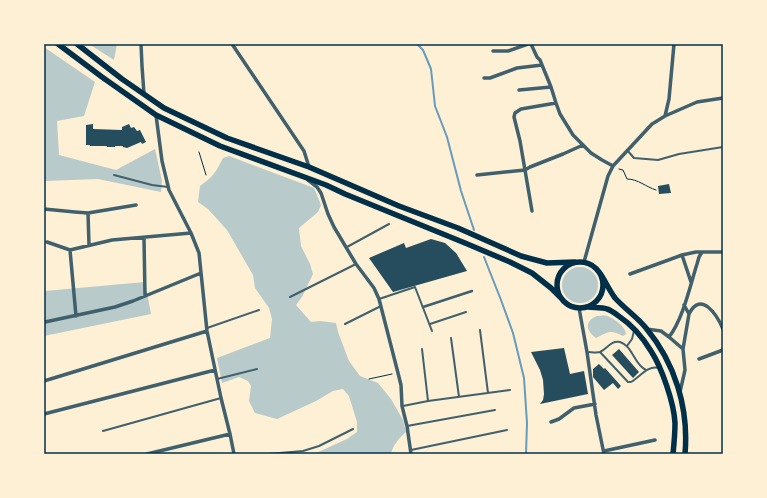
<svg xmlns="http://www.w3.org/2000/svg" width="767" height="498" viewBox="0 0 767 498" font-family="'IBM Plex Sans',sans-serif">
  <rect width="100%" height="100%" fill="#fdf0d5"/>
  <path fill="#b9caca" d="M89 44H117L114 60Z
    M44 47 95 82 84 116 57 121 59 155 116 170 155 149 162 181 161 192 98 179 44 181Z
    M229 156 314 188 321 205 318 212 299 228 301 246 310 264 313 274 302 297 296 305 311 322 320 321 336 323 338 332 349 361 360 376 378 383 391 399 403 420 406 432C399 438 393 445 391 454H314L347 439 357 432V422L349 396 343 389 333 391 316 401 277 419 255 413 249 401 251 386 248 381 239 377 222 383 217 358 270 338 272 319 269 308 255 288 253 275 227 230 208 209 198 202 200 186C213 177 216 172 223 158Z
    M562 285a18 18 0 1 1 36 0a18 18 0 1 1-36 0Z
    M145 282 151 314 44 336V290L45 291Z
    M597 316C601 316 604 315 607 316 615 319 625 326 626 334L623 336C610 329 608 332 596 338 586 331 584 321 597 316Z"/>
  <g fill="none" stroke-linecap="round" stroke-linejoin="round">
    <path stroke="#669bbc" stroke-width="2" d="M417 44 423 50 431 69 435 106 447 137 461 191 474 230
      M484 257 501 300 513 333 524 378 527 423 526 454"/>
  </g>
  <path fill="#264d5e" d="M93 124V129L122 130V127L129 124 131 128 134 127 137 131 140 130 146 142 142 144 141 142 127 148 123 147V146H115V147H107V146H90V145H86V125Z
    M669 184 671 193 659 194 658 186Z
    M431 239 445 243 456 253 467 271 393 292 369 258 404 243 406 248Z
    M564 348 570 374 584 371 588 394 540 404 543 400 544 394 543 380 540 370 531 352Z
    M619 349 639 372 633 378 612 355Z
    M599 364 604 369 605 368 621 386 618 389 613 383 604 390 593 377V369Z"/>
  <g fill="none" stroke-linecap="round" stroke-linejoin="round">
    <path stroke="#003049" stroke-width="1" d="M199 152 206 175
      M619 169 623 170 627 179C638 179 646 187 656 190
      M369 379 392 374"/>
    <path stroke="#3f606c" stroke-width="2" d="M627 150 634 158 658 160 679 154 723 147
      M114 175 152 185 168 187
      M347 247 389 224
      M290 297 356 264
      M379 299 415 287 432 331
      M345 324 381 306
      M430 324 466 312
      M207 328 259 310
      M480 330 488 393
      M451 338 459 397
      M627 346 632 339 634 331
      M422 349 428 401
      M587 352C591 352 597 353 600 352 607 349 611 340 620 342 633 346 634 365 646 370
      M600 352 628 382H631C640 377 647 365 659 368
      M217 379 257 369
      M403 406 428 401 510 390
      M407 426 495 410
      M103 431 221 398
      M411 450 507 430
      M268 454 303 451 319 446 353 429"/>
    <path stroke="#3f606c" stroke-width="2.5" d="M423 307 472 291"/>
    <path stroke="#3f606c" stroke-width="3.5" d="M141 44 142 66 144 94
      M232 44 304 151 309 167
      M531 44 537 57 540 60 551 87 556 103 560 114 573 135 591 153 602 160 613 166
      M493 51H508L528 44
      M484 78H490L517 68 542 65
      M519 90 551 87
      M156 115 162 161 169 190 191 233 199 253 207 331 221 398 230 434 234 454
      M665 116 669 99 674 44
      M477 175 525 170 530 167 563 154 583 145
      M308 180 317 187 321 193 328 214 334 227 356 264 374 288 379 299 398 373 401 385 402 406 407 426 411 454
      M44 209 75 212 88 213 136 205
      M532 211 520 141 514 117 515 113 521 109 556 103
      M88 213 89 245
      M144 238 145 296
      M47 242 70 250 112 240 191 233
      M70 250 76 316
      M682 255 691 282
      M584 262 608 176 613 166 652 124 657 121 665 116 697 102 723 98
      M630 274 682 255 696 252H723
      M579 308 587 352 596 415 604 454
      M689 314C701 290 717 315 723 329
      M45 322 115 307 133 301 201 273
      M646 329 661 331 669 337C683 319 690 286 697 264L699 257 702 252
      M669 337 683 349
      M699 359 723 350
      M44 381 207 331
      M680 392 685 370 683 349 689 314 684 305
      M44 414 215 370
      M551 422 559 419 574 408 595 404
      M604 451 655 440
      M147 454 230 434"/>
    <path stroke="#003049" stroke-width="5.5" d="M58 44 102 77 156 115 220 146 326 185 345 194 465 243 510 262 532 273 551 288 560 297
      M77 44 122 79 164 108 227 138 309 167 399 206 458 228 521 256 547 263 575 262
      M557 285a23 23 0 1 1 46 0a23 23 0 1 1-46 0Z
      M599 272C605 280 609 290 615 298 625 309 637 317 646 328 675 363 689 408 685 454
      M588 307C594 308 601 307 607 309 611 310 616 314 620 317 632 325 643 338 651 351 662 368 674 403 675 423 675 433 674 444 673 454"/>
  </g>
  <rect width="767" height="498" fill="none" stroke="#fdf0d5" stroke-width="90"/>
  <rect x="45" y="45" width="677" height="408" fill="none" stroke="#003049" stroke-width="1.5"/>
</svg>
